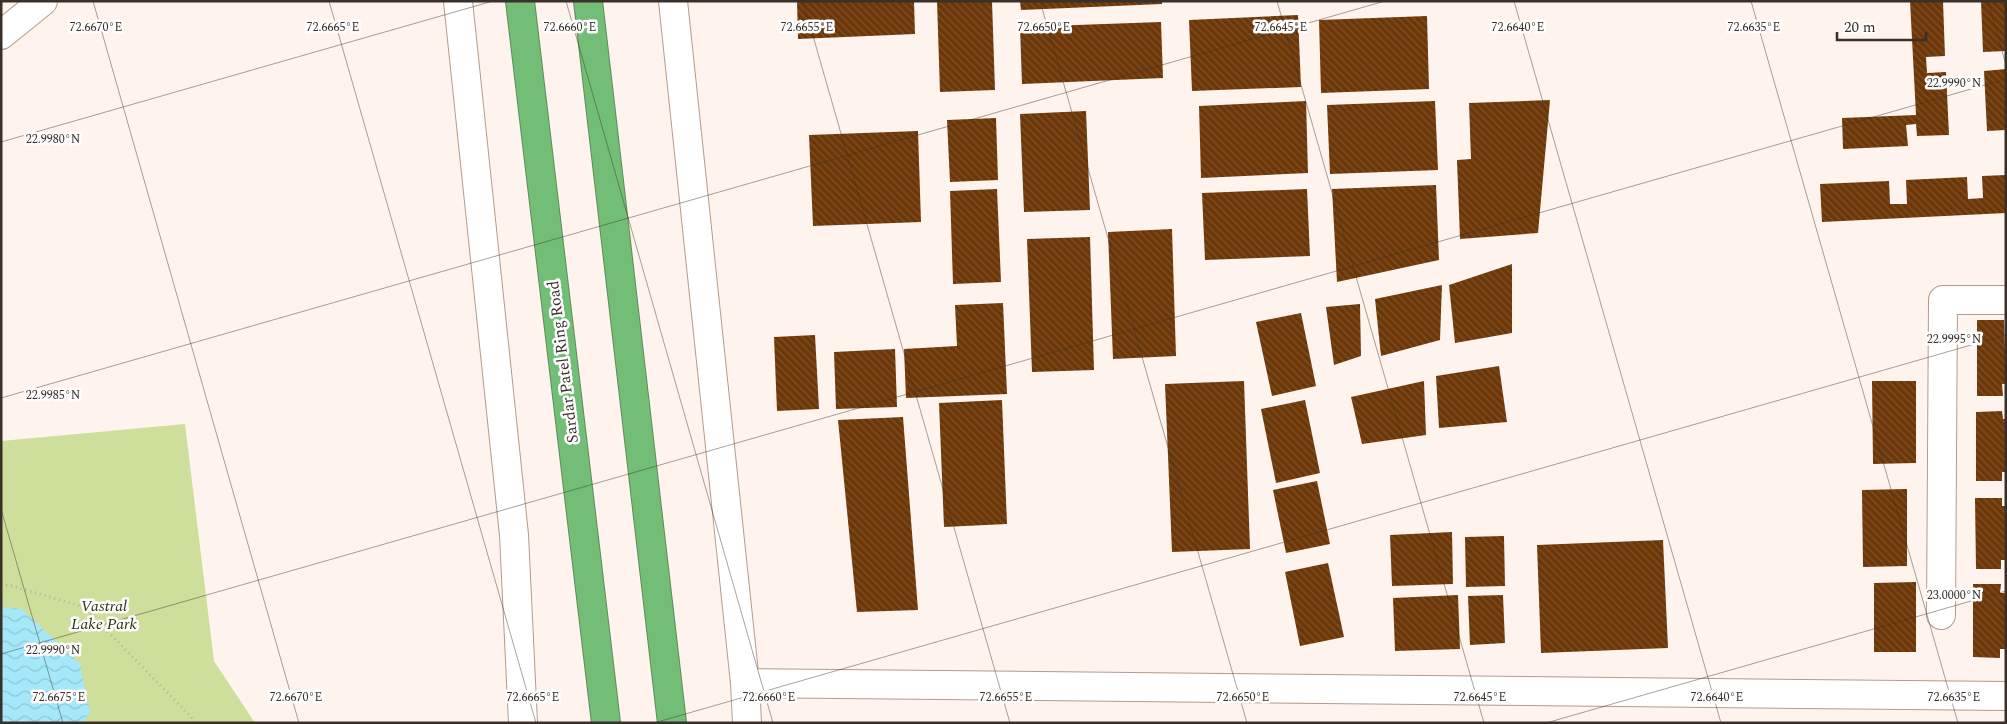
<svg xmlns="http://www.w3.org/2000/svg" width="2007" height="724" viewBox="0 0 2007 724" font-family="Spectral,serif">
  <defs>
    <pattern id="water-waves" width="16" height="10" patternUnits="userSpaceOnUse" patternTransform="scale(1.25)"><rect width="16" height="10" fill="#a4e8f9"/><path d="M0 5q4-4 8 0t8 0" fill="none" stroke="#8ec7d6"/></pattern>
    <pattern id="building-back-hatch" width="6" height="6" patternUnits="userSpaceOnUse" patternTransform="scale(1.25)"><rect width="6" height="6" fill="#6d3606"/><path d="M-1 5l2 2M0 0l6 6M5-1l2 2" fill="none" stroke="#7e522b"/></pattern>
  </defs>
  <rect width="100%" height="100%" fill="#fff4ed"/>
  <path fill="#cedf9c" d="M185 424 214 661 255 723H1V441Z"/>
  <path fill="url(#water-waves)" d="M1 607 22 609 80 664 90 713 82 723H1Z"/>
  <path fill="url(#building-back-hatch)" d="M797 1H914L915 34 798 39Z
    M937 1H992L995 90 940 92Z
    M1020 1H1162V4L1021 10Z
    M1910 1H1943L1945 56 1926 57 1927 73 1946 72 1949 135 1917 136 1916 124 1906 125 1908 146 1843 149 1842 118 1916 115Z
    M1981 1H2006V51L1983 52Z
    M1298 15 1301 87 1192 91 1189 20Z
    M1427 16 1429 89 1321 93 1319 20Z
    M1161 22 1163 78 1022 84 1020 27Z
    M2006 69V130L1987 131 1984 71Z
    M1550 100 1538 233 1460 239 1457 160 1471 159 1469 103Z
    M1306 101 1308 173 1201 178 1199 106Z
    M1435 101 1438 170 1330 174 1327 105Z
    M1086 111 1090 210 1024 212 1020 114Z
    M996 118 998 180 950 182 947 120Z
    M918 131 921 222 813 226 809 135Z
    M2006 175V213L1822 222 1820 184 1889 181 1890 204H1907L1906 180 1967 177 1968 199 1983 198 1982 176Z
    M1436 185 1439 260 1337 282 1332 189Z
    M997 189 1001 282 953 284 950 191Z
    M1307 189 1310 256 1205 260 1202 193Z
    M1172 229 1176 356 1113 359 1108 232Z
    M1090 237 1094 370 1032 372 1027 239Z
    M1512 264V333L1455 343 1449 285Z
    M1442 285 1440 340 1381 356 1375 299Z
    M1003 303 1007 394 906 398 904 349 957 346 955 305Z
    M1360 304 1361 356 1334 365 1326 307Z
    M1301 313 1316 386 1272 396 1256 322Z
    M1977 320H2004L2006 384H2002L2003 396H1977Z
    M815 335 819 409 777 411 774 337Z
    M895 349 897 407 836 409 834 352Z
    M1499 366 1507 422 1439 428 1436 376Z
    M1244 381 1250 549 1172 552 1165 384Z
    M1424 381 1426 435 1362 444 1351 397Z
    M1872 381H1916V463L1873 464Z
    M1002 400 1007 524 944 527 939 403Z
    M1305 400 1320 473 1276 483 1261 409Z
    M2002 411 2003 419H2006V472H2002V481H1976V412Z
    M903 417 918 610 857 612 838 420Z
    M1317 481 1330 544 1286 553 1273 490Z
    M1907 489V566L1863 567 1862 490Z
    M1975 498H2002V506H2006V560H2001V569H1976Z
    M1452 532 1453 584 1392 586 1390 535Z
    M1504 536 1505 586 1466 587 1465 537Z
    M1663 540 1668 648 1541 653 1537 545Z
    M1328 563 1344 637 1300 646 1285 572Z
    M1916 582V652H1874V583Z
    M1973 584H2001L2000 593H2006V649H2000V658L1973 657Z
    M1458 595 1460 649 1395 651 1393 598Z
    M1503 595 1505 643 1470 645 1468 596Z"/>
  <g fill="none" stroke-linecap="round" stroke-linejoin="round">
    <g stroke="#b39b8b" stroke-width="30">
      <path id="minor" d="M458 1 514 535 523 723
        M673 1 745 683 747 723
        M1 35 43 1
        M1941 615 1943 300H2006
        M745 683 2006 696"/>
    </g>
    <g stroke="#5f8c5b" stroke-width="30">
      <path id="highway" d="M520 1 606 723
        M588 1 672 723"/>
    </g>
    <path stroke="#b9aea7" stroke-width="3" stroke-dasharray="1 4" stroke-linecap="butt" d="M1 585 12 586 84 607 191 717 194 723"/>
    <use href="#minor" stroke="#fff" stroke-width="28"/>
    <use href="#highway" stroke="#73be76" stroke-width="28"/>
  </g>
  <path fill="none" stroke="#3a302a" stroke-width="1" stroke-opacity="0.45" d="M93 1 299 723M329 1 536 723M566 1 773 723M803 1 1010 723M1040 1 1247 723M1277 1 1484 723M1514 1 1721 723M1751 1 1958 723M1988 1 2006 65M1 142 493 1M1 398 1385 1M1 509 63 723M1 654 2006 79M654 723 2006 335M1546 723 2006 591"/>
  <g text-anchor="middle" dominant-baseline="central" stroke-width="5" stroke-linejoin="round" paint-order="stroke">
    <g font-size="16" fill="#3a302a" stroke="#fff">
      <text transform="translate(563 362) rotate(-97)">Sardar Patel Ring Road</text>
    </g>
    <g font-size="16" font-style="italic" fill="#2c340e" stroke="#fff">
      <text x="104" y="606">Vastral<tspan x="104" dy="18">Lake Park</tspan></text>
    </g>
  </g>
  <g font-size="12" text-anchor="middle" fill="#3a302a" stroke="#fff" stroke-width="5" stroke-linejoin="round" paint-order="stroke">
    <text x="96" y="31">72.6670°E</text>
    <text x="333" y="31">72.6665°E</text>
    <text x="570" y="31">72.6660°E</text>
    <text x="807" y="31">72.6655°E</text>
    <text x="1044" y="31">72.6650°E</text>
    <text x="1281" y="31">72.6645°E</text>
    <text x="1518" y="31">72.6640°E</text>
    <text x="1754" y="31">72.6635°E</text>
    <text x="1954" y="87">22.9990°N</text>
    <text x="53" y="143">22.9980°N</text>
    <text x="1954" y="343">22.9995°N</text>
    <text x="53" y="399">22.9985°N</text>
    <text x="1954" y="599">23.0000°N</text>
    <text x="53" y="654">22.9990°N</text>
    <text x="59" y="701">72.6675°E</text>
    <text x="296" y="701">72.6670°E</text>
    <text x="533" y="701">72.6665°E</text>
    <text x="769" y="701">72.6660°E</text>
    <text x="1006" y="701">72.6655°E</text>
    <text x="1243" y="701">72.6650°E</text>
    <text x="1480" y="701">72.6645°E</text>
    <text x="1717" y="701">72.6640°E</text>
    <text x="1954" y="701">72.6635°E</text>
  </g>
  <rect width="2007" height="724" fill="none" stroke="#3a302a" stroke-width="5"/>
  <path d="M1837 32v8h89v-8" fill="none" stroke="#3a302a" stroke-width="2.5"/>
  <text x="1844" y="32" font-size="15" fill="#3a302a" stroke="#ffffff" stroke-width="4" paint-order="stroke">20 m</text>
</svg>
